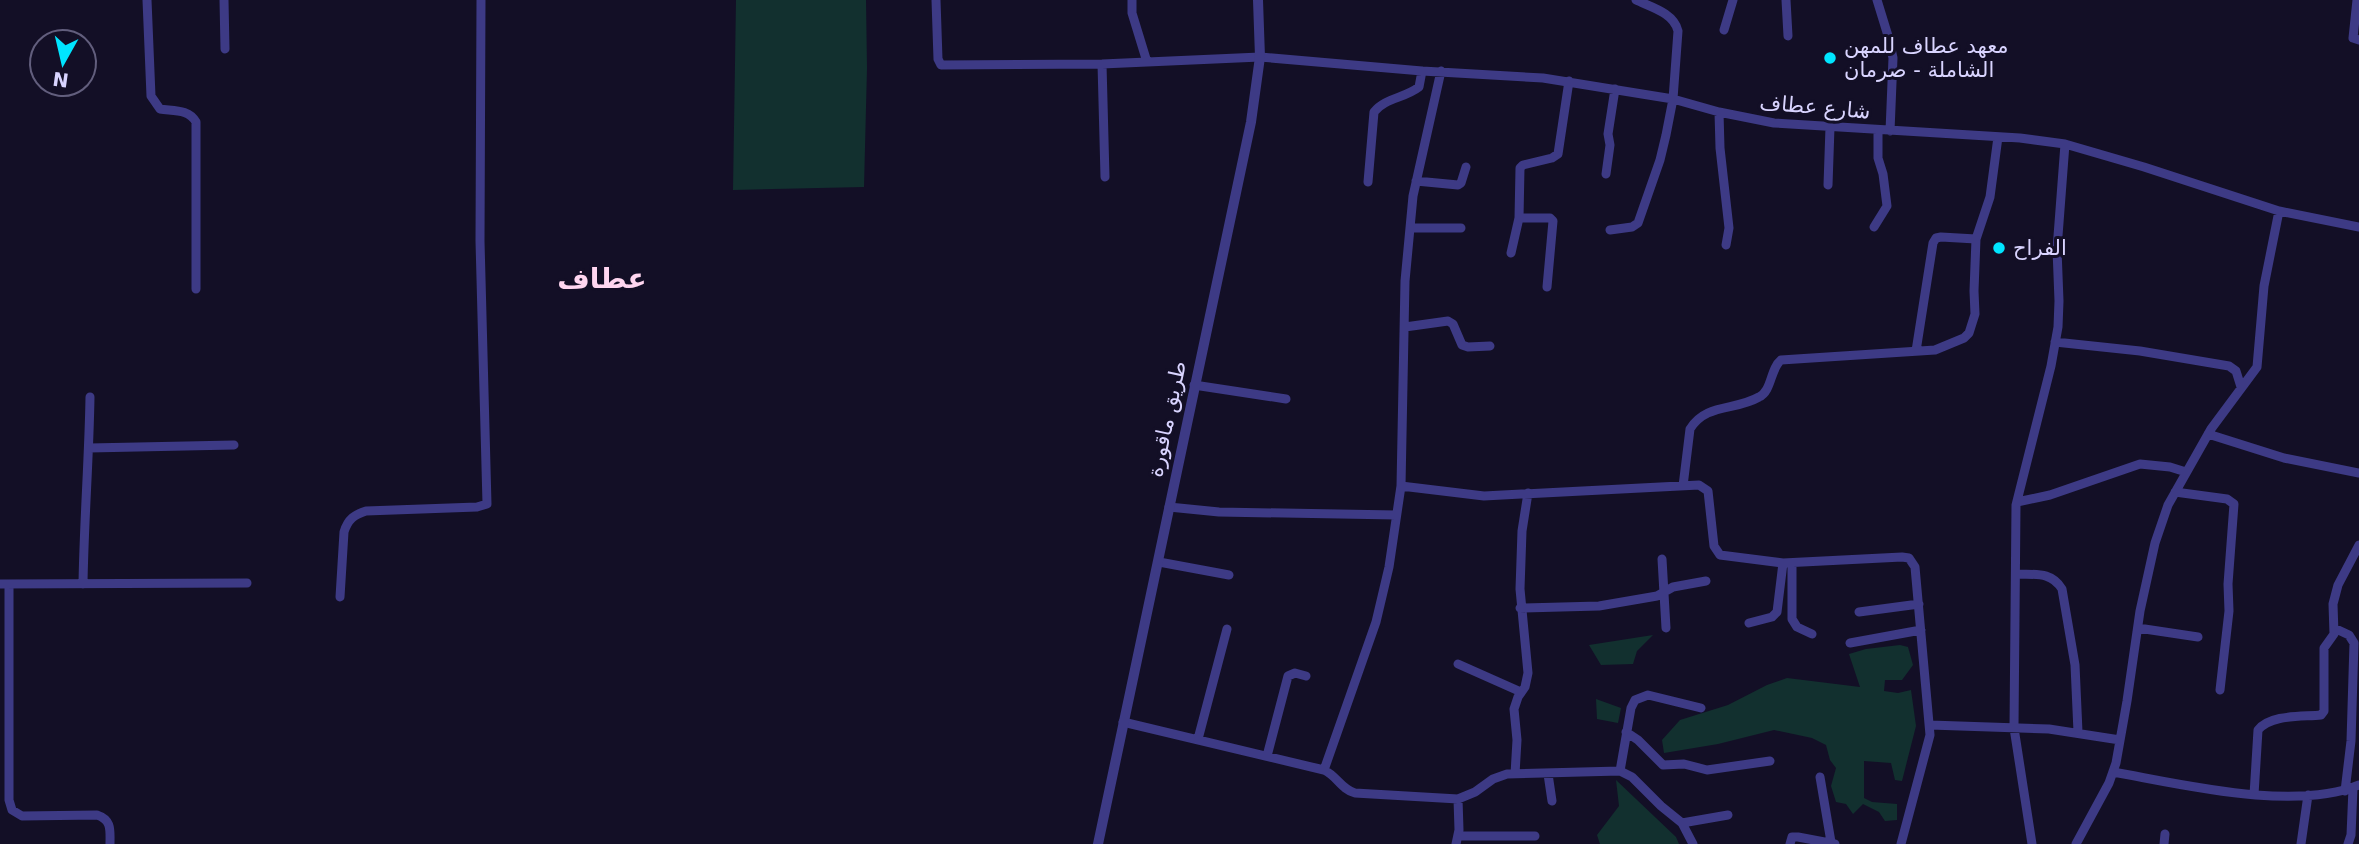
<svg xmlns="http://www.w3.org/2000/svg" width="2359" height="844" viewBox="0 0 2359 844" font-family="'DejaVu Sans',Cairo,sans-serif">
  <rect width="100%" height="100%" fill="#130f26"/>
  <path fill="#12302f" d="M736 0H866L867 68 864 187 733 190Z
    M1653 635 1637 651 1633 664 1601 665 1589 645Z
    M1900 645 1908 647 1913 665 1902 680H1885L1884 691 1898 693 1911 690 1916 726 1902 781 1895 780 1891 763 1864 761V798L1872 802 1897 804V820L1885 821 1879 812 1863 804 1853 814 1846 804 1836 802 1831 786 1836 768 1830 760 1826 745 1812 738 1774 730 1718 744 1664 753 1662 740 1680 720 1728 705 1767 685 1787 678 1860 687 1849 654 1866 649Z
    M1596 699 1621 708 1618 723 1597 719Z
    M1616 780 1676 837 1679 844H1600L1597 835 1619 806Z"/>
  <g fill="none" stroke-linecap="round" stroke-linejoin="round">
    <path stroke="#3d3a85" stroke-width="9" d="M147 0 151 96 160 109C174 111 189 109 196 122V289
      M224 0 225 49
      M936 0 938 59 941 65 1102 64 1260 57 1422 71 1543 78 1673 99 1719 112 1774 123 2020 138 2065 144 2144 167 2279 211 2359 227
      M1132 0V13L1147 62
      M1786 0 1788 36
      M1877 0 1889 39 1893 58 1890 131
      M2357 0 2353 38 2359 40
      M1724 30 1733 0
      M1102 64 1105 177
      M1719 112 1720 148 1729 228 1726 245
      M1606 174 1610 145 1608 134 1615 89
      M1416 181 1458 185 1461 183 1466 167
      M1368 182 1374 112C1385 98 1405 98 1419 87L1422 71
      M1828 185 1830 127
      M1519 218H1550L1553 221 1547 287
      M1874 227 1887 206 1883 174 1878 158V130
      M1410 228H1461
      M1610 230 1632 227 1638 223 1660 160 1666 135 1673 99 1678 31C1674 13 1651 7 1636 0
      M1511 253 1519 218 1520 168 1523 165 1552 158 1558 154 1569 81
      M1405 327 1448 321 1453 324 1462 345 1468 347 1490 346
      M2055 342 2140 351 2229 366 2236 371 2241 387
      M1916 351 1933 243 1936 238 1941 237 1976 239
      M1194 385 1286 399
      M2208 434 2284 458 2359 473
      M89 448 234 445
      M1401 486 1484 496 1699 485 1708 491 1714 546 1720 555 1783 563 1902 557 1909 558 1915 567 1930 735 1901 844
      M1683 486 1690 429C1706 403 1735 411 1759 397 1772 391 1770 369 1781 360L1935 350 1964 338 1969 333 1975 314 1974 291 1976 239 1990 197 1998 137
      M2175 492 2227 499 2234 504 2228 584 2229 611 2220 690
      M2017 502 2050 495 2140 464 2170 467 2186 472
      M1169 507 1219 512 1396 515
      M1662 559 1666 628
      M1159 562 1229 575
      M1792 563V619L1797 627 1812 634
      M2016 574C2035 575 2051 571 2062 589L2075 665 2078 732
      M0 584 247 583
      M83 584C84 521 89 459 90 397
      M9 585V800L12 810 22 816 97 815C112 820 110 830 110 844
      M340 597 344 532C348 519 354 515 366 511L477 507 487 504 480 241 481 0
      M1520 608 1599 606 1657 596 1673 587 1706 581
      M1859 612 1919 604
      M1749 623 1772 617 1777 612 1783 563
      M2138 628 2198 637
      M2334 628 2349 635 2354 643 2351 741 2345 791
      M1850 643 1921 630
      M1458 664 1521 692
      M1123 722 1324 770C1337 776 1341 789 1355 793L1458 799 1475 792 1493 779 1507 774 1620 771 1632 777 1661 806 1682 823 1693 844
      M1930 725 2049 729 2120 740
      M1626 732 1638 740 1663 765 1684 764 1707 770 1770 761
      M1198 739 1227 629
      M1267 756 1288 676 1295 673 1306 676
      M1324 770 1376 622 1389 567 1401 486 1405 281 1413 196 1441 71
      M1620 771 1631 708 1635 700 1648 695 1701 708
      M2113 772C2181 784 2294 812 2359 785
      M1515 774 1517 740 1514 709 1518 697 1525 687 1528 673 1520 589 1522 531 1528 493
      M1548 774 1552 801
      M1820 777 1831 842
      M2254 795 2258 730C2271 714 2302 717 2321 715L2324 711V648L2334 634 2333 604 2338 585 2359 545
      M1682 823 1728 815
      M1458 836H1535
      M1456 844 1459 830 1458 799
      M1790 844 1792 837H1798L1835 844
      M2032 844 2014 728 2016 505 2051 366 2058 327 2059 301 2057 249 2065 144
      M2076 844 2109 783 2116 763 2127 701 2140 611 2155 543 2168 505 2211 429 2257 367 2264 286 2279 211
      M2164 844 2165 834
      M2301 844 2308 795
      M2348 844 2351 835 2353 788"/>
    <path stroke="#3d3a85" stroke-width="10" d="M1098 844 1251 122 1260 57 1258 0"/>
  </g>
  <g fill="#00e5ff" stroke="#130f26" stroke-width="2.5">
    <circle cx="1830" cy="58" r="7"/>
    <circle cx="1999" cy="248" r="7"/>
  </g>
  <g text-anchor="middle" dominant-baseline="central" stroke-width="6" stroke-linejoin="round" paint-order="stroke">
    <g font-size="21" fill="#d9d4ff" stroke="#130f26" text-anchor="start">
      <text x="1844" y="46">معهد عطاف للمهن<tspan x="1844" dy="24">الشاملة - صرمان</tspan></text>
      <text x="2013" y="248">الفراح</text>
    </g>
    <g font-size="21" fill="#d9d4ff" stroke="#130f26">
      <text transform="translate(1815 107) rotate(5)">شارع عطاف</text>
      <text transform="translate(1167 419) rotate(-78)">طريق ماقورة</text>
    </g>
    <g font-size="28" font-weight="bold" fill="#ffd6f0" stroke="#130f26">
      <text x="602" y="278">عطاف</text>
    </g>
  </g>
  <g transform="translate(63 63) rotate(188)"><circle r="33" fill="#130f26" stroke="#625e7d" stroke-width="2"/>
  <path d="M0-5L12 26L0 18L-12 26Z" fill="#00e5ff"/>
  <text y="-10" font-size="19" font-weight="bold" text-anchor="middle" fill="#d9d4ff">N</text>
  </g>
</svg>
